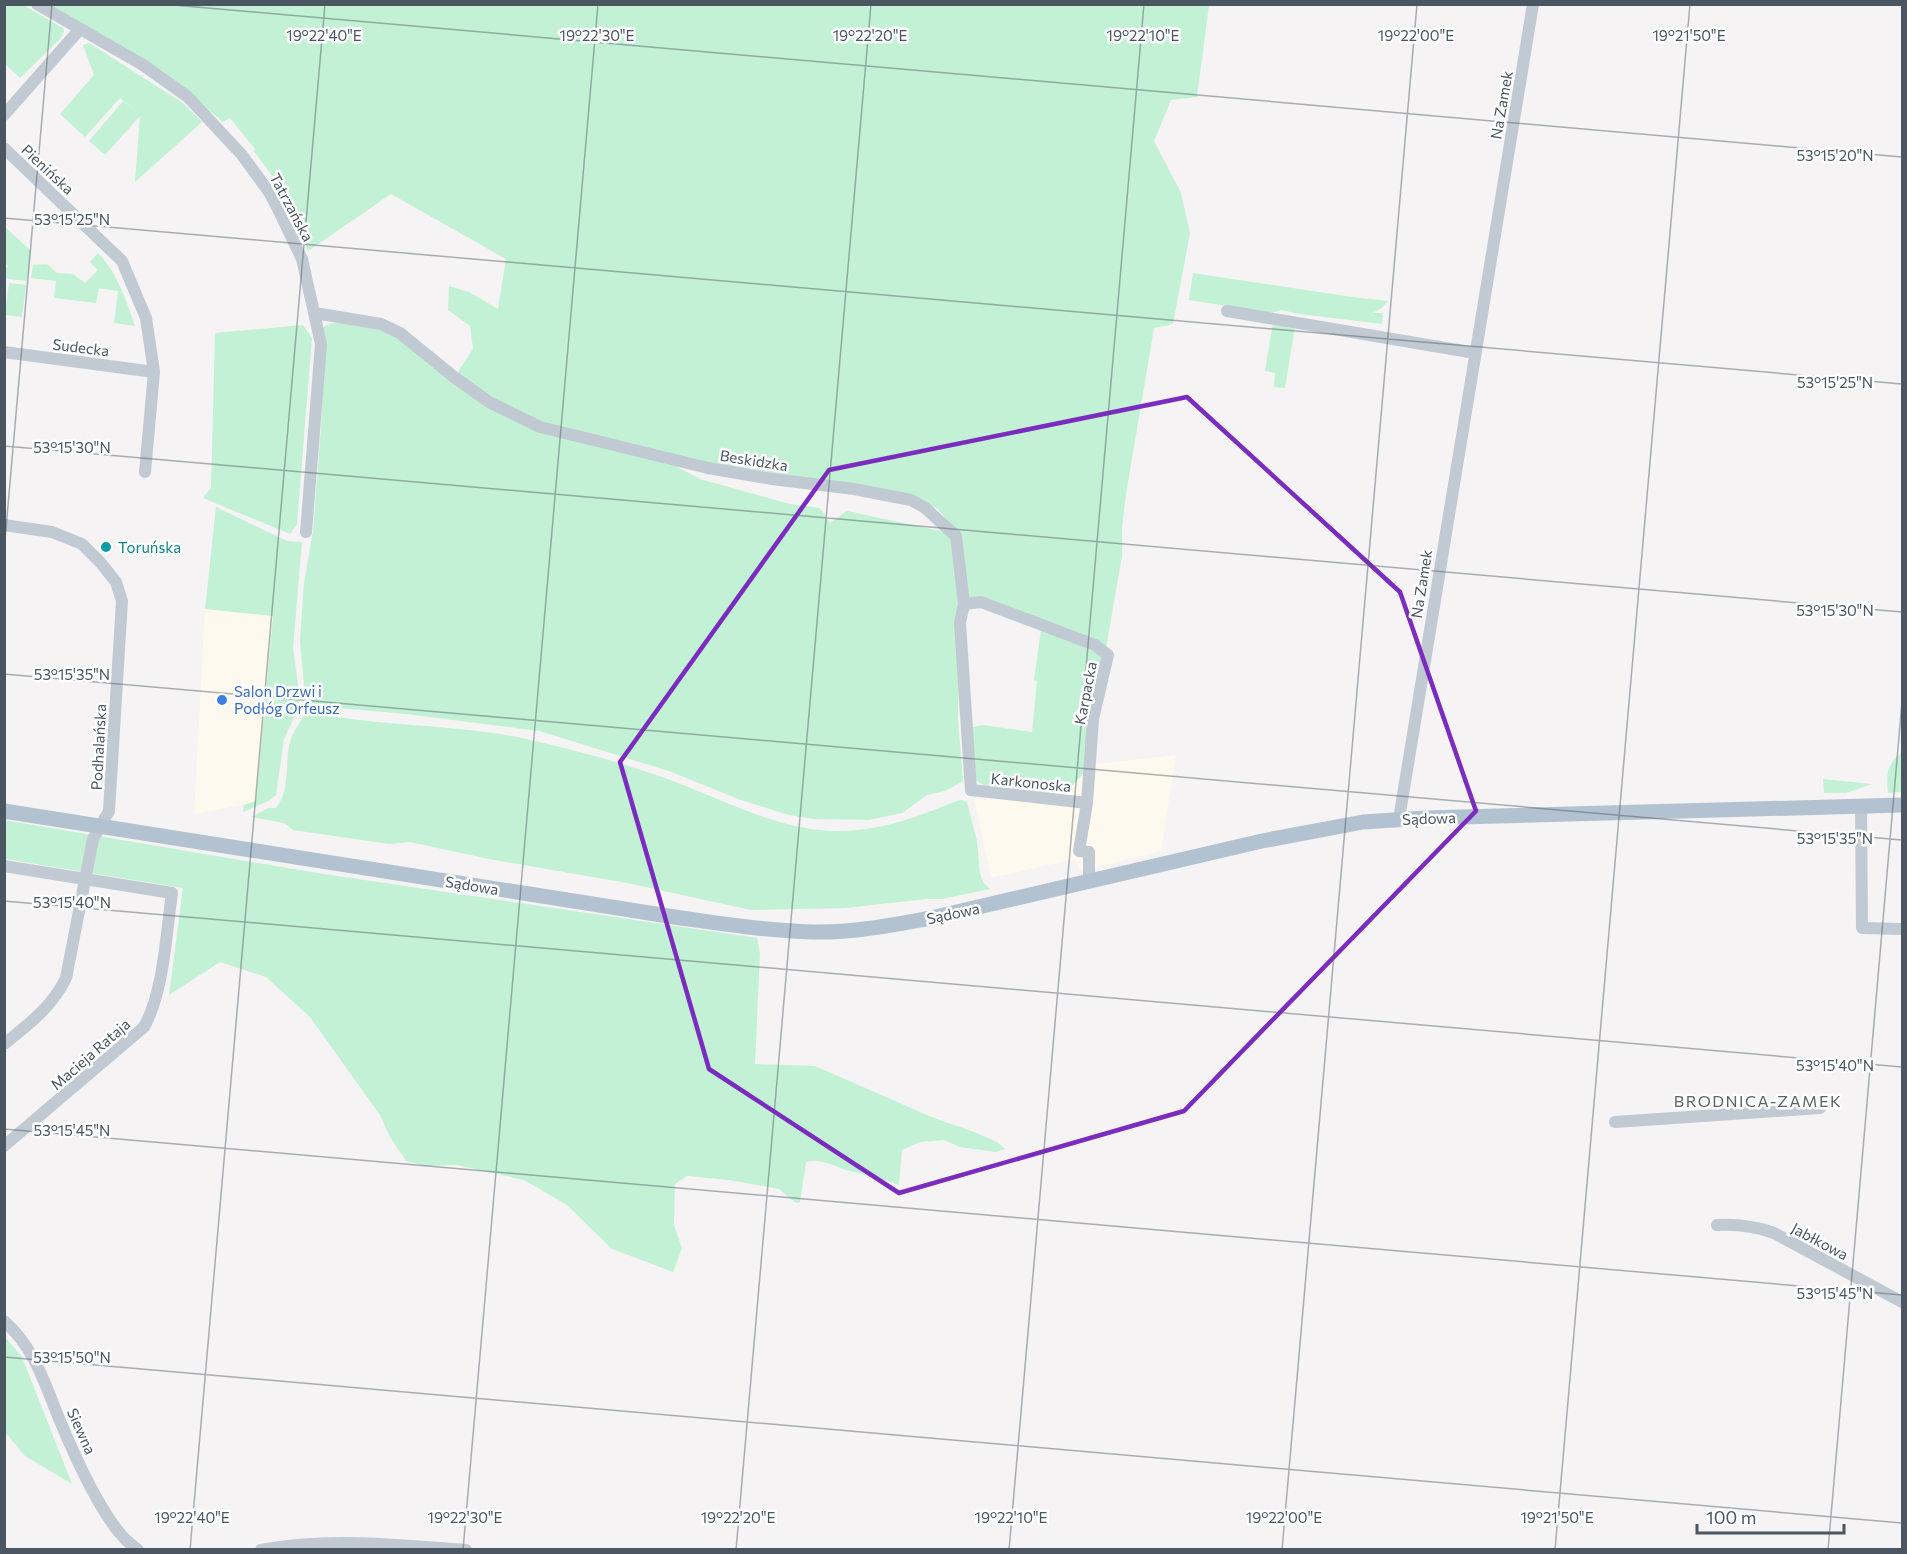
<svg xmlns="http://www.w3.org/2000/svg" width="1907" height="1554" viewBox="0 0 1907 1554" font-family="Commissioner,sans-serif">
  <rect width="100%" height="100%" fill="#f5f3f3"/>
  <path fill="#fdf9ef" d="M205 609 274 616 256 802 194 814Z
    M1176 755 1161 851 1080 871 1075 859 991 878 974 798 986 800 993 790 1087 770 1096 764Z"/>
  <path fill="#c3f1d5" d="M5 4 23 5 63 28 64 31 61 38 20 78 5 64Z
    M50 5H1209L1197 97 1171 100 1154 141 1181 193 1190 233 1173 324 1154 328 1126 494 1122 528V556L1106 648 978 598 959 602 956 633 959 674 958 720 963 781 945 791 927 795 902 813 869 820 813 819 789 815 741 800 669 771 539 731 406 714 316 706 305 697 300 640 304 583 313 531 321 427 325 346 323 327 332 323 355 322 368 324 393 332 412 343 461 388 480 401 541 430 562 437 666 461 700 479 790 504 820 508 830 523 847 511 959 535 938 509 912 498 847 485 766 475 697 461 543 424 477 390 458 372 473 349 470 326 448 310 449 286 469 292 498 309 506 259 391 194 308 251 280 187 254 151 255 149 230 118 223 122 175 81Z
    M89 43 183 103 202 122 135 182 140 116 105 155 89 141 123 101 140 114 120 98 85 137 60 114 94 75 83 45Z
    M5 227 31 251 27 281 8 279 5 276V270L8 266 5 262Z
    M98 253C118 274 126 300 135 326L114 323 118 291 99 288 96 303 54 298 56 281 31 278 33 265 47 264 57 273 73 274 85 283 98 270 90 262Z
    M1193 273 1352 297 1388 301 1382 308 1372 313H1383L1382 324 1300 314 1281 310 1271 313 1189 300Z
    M9 283 26 285 22 317 5 315Z
    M1273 322 1295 326 1285 388 1274 387 1275 373 1265 371Z
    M303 325 312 338 297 524 290 534 203 498 211 488 215 333Z
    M216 507 287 541 302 542 293 648 299 691V707L284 739 276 795 268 801 243 812 244 805 256 801 273 616 205 609Z
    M1041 630 1058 634 1102 655 1087 770 1065 793 993 790 975 780 970 728 982 725 1032 732 1037 681 1034 680Z
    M306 713C338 717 369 722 401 724 445 728 488 730 531 740 575 750 619 762 662 777 724 799 789 838 857 830 879 828 902 822 923 814 936 810 948 803 961 800L967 802 977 841 980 874 984 883 990 889 942 899H926L846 908 751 910 627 883 489 859 410 842 389 844 293 830 284 823 251 817 268 808H276C290 790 285 768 289 746 292 733 299 723 306 713Z
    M1902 753V792L1888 793C1886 777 1887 761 1902 753Z
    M1823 779 1872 784 1846 793H1824Z
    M4 820 311 872 757 938 760 953 755 1064 815 1066 934 1118 974 1132 997 1142 1005 1149 996 1152 960 1147 944 1140 920 1142 902 1150 899 1185C880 1177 862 1175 843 1169 829 1164 821 1159 806 1162L800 1202 796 1203 779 1189 729 1180 687 1176 675 1184 674 1225 682 1248 673 1272 612 1249 567 1205 524 1180 457 1165 425 1166 406 1161 390 1137 380 1115 310 1017 266 977 220 962 169 995 183 888 5 859Z
    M4 1336 22 1357 72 1484 25 1456 5 1432Z"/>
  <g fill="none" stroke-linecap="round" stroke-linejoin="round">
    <path stroke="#c1cad2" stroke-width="12" d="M37 4 143 65 188 97 242 155 269 192 276 205 302 259 321 344 306 532
      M4 115 80 29
      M4 148 122 261 146 318 154 372 145 472
      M1227 311 1475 353
      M315 313 381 324 400 333 454 377 489 402 540 427 708 468 772 479 854 489 911 500 924 507 956 536 964 604 960 623 971 790 1087 803
      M4 352 154 372
      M4 525 52 532 82 544 100 562 116 582 122 601 109 811 93 839 66 978C52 1007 29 1024 4 1044
      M964 604 981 602 1095 645 1108 655 1093 719 1087 803 1079 851 1089 852V881
      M1861 806 1862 928 1902 929
      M1399 819 1533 4
      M4 866 172 893C166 934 164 991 144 1027L4 1146
      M1615 1122 1820 1108
      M1717 1225C1738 1224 1755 1226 1774 1233L1902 1302
      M4 1321C33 1346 44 1381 58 1416 72 1450 99 1511 124 1538 128 1542 133 1546 138 1550
      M261 1550C328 1537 397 1545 466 1550"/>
    <path stroke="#b3c2d1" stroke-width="15" d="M4 811 681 918C725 924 769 931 813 932 853 933 892 925 931 918L1262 841 1363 822 1425 818 1902 805"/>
  </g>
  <path fill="none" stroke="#7b2cbf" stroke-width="4.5" stroke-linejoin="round" d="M1187 397 1400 592 1476 811 1184 1111 899 1193 709 1069 620 762 829 470Z"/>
  <path fill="none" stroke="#4a5661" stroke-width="1.5" stroke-opacity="0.45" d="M162 4 1902 157M4 218 1902 384M4 446 1902 612M4 551 52 4M4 674 1902 840M4 901 1902 1067M4 1129 1902 1295M4 1357 1902 1523M190 1550 325 4M463 1550 598 4M736 1550 871 4M1009 1550 1144 4M1282 1550 1417 4M1555 1550 1690 4M1828 1550 1902 702"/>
  <circle fill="#0f9aa8" stroke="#fff" stroke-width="2" cx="106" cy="547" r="6"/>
  <circle fill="#3f7fe0" stroke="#fff" stroke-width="2" cx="222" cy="700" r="6"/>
  <g text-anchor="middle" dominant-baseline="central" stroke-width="5" stroke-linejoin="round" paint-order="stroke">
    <g font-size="15" fill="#4a5661" stroke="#fff">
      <text transform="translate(1501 105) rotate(-80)">Na Zamek</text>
      <text transform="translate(48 169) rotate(43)">Pienińska</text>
      <text transform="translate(292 207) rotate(62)">Tatrzańska</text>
      <text transform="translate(81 347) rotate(7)">Sudecka</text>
      <text transform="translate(754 460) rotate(9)">Beskidzka</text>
      <text transform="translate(1421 584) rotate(-81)">Na Zamek</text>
      <text transform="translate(1085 693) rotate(-79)">Karpacka</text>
      <text transform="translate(98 747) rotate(-87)">Podhalańska</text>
      <text transform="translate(1031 782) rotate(6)">Karkonoska</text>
      <text transform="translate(1429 818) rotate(-2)">Sądowa</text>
      <text transform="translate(472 885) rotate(9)">Sądowa</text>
      <text transform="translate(953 913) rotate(-12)">Sądowa</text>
      <text transform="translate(90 1054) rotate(-41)">Macieja Rataja</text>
      <text transform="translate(1820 1241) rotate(28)">Jabłkowa</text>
      <text transform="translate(82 1431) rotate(66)">Siewna</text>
    </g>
    <g font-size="15" fill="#0d838f" stroke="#fff" text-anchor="start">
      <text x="118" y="547">Toruńska</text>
    </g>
    <g font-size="15" fill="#366cbe" stroke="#fff" text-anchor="start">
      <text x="234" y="691">Salon Drzwi i<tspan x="234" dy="17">Podłóg Orfeusz</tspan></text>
    </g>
    <g font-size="16" letter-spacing="1.5" fill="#5f6368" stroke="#fff">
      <text x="1758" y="1100">BRODNICA-ZAMEK</text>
    </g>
  </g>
  <g font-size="15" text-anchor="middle" fill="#4a5661" stroke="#fff" stroke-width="5" stroke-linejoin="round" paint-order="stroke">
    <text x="324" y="41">19°22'40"E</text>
    <text x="597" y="41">19°22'30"E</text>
    <text x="870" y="41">19°22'20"E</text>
    <text x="1143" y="41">19°22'10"E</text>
    <text x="1416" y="41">19°22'00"E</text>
    <text x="1689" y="41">19°21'50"E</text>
    <text x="1835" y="161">53°15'20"N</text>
    <text x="72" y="225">53°15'25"N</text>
    <text x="1835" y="388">53°15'25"N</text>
    <text x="72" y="453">53°15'30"N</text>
    <text x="1835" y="616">53°15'30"N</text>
    <text x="72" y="680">53°15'35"N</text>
    <text x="1835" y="844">53°15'35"N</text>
    <text x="72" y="908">53°15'40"N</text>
    <text x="1835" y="1071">53°15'40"N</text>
    <text x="72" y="1136">53°15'45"N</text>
    <text x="1835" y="1299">53°15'45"N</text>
    <text x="72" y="1363">53°15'50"N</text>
    <text x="192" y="1523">19°22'40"E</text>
    <text x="465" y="1523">19°22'30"E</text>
    <text x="738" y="1523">19°22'20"E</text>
    <text x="1011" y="1523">19°22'10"E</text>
    <text x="1284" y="1523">19°22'00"E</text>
    <text x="1557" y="1523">19°21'50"E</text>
  </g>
  <rect width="1907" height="1554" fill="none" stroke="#4a5661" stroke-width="12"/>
  <path d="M1697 1524v9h147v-9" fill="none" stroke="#4a5661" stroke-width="3"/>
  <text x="1706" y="1524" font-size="18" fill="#4a5661" stroke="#ffffff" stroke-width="4.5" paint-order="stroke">100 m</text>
</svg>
